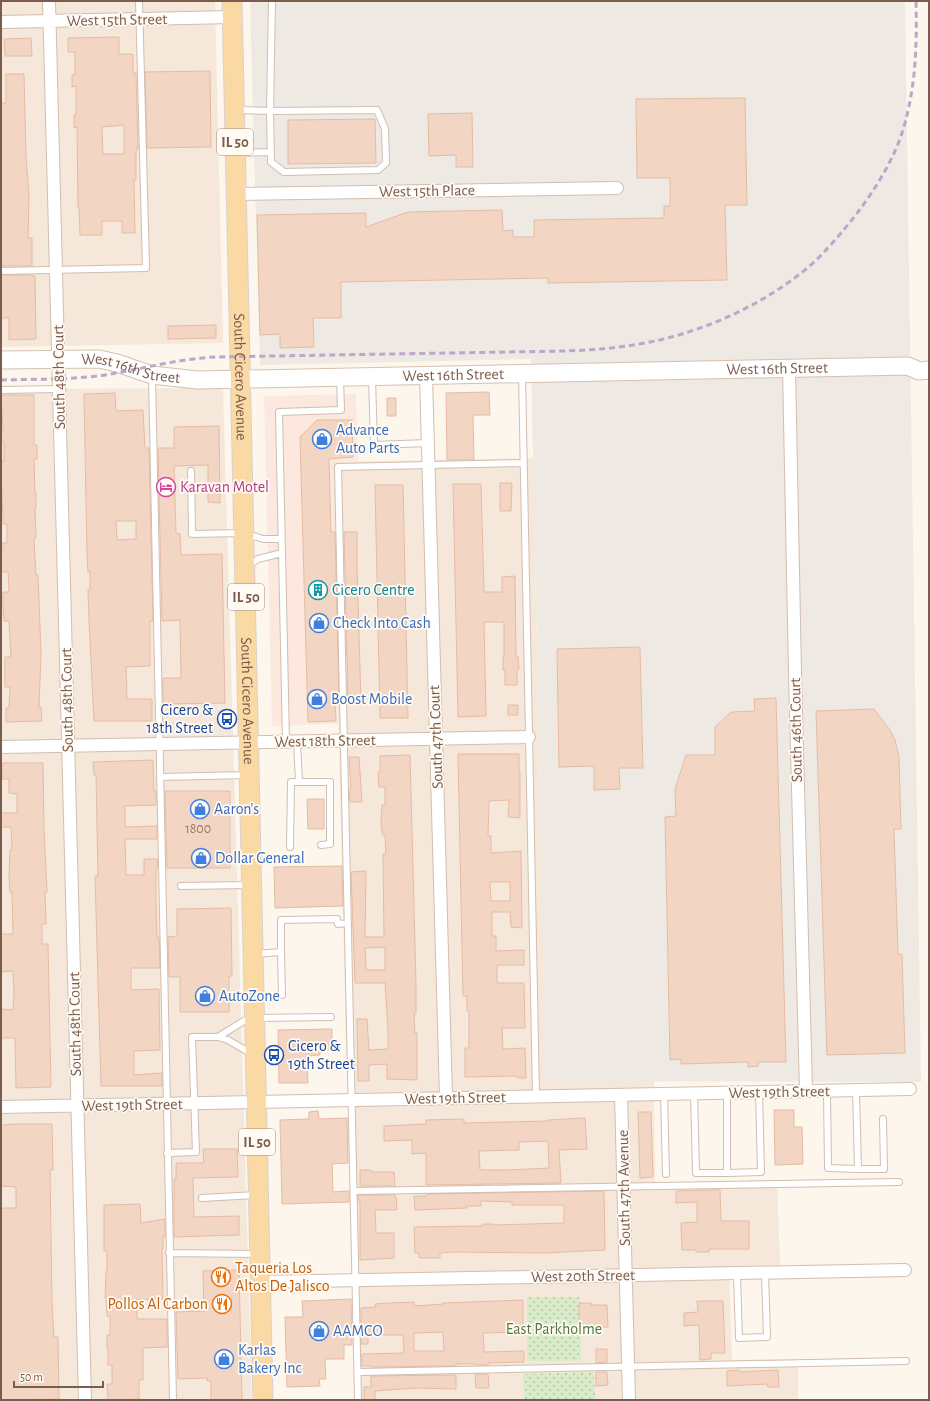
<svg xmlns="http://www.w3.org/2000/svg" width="930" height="1401" viewBox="0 0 930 1401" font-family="'Alegreya Sans',sans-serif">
  <defs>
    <pattern id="park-dots" width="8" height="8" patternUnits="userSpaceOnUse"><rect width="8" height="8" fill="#d8ecc9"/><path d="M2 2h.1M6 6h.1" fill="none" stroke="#b4c2a5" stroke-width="1.8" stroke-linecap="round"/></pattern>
  </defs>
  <rect width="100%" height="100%" fill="#fdf6ec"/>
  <path fill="#f5e8da" d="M1 1H215L223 343 1 347Z
    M223 388 252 1400H1V389Z
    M533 458 546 1080 654 1081 655 1183 777 1180 780 1265 729 1266 732 1360 798 1359V1400H355L332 462Z"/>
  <path fill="#fde8e0" d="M356 394 358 461 332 462 339 724 272 726 264 396Z"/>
  <path fill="#efe9e4" d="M250 1H905L921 1082 546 1081 531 359 260 365Z"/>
  <path fill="url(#park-dots)" d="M527 1297H580L581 1361H527Z
    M594 1372 595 1400H524L523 1374Z"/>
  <path fill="#f3d5c3" stroke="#e6bba3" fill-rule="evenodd" d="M119 37V54H133V73H136L138 149H137L136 152V180H134L135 233H122V221H102V235H80L79 208H78L77 127 74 128V115H76V86L72 87V75H75V52H68V38ZM124 125V154H103L102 127Z
    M31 38 32 56H5L4 39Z
    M210 71 211 147 147 148 145 72Z
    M6 74H24L26 156 29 196 28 238H32V266H1V103H6Z
    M745 98 747 205H725L727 280 548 283V278L341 282V318H313L314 347 280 348V334L260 335 257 215 366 213V227L408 212 502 210 503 231 513 230V237H534V220L664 218V206H670V178H637L636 99Z
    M472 113 473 167H456V155L429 156 428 114Z
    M375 119 376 163 288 164V120Z
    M1 275H32V276H35L36 339 9 340V318H1Z
    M216 325V338L168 339V326Z
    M489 392 490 415H473L474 460H447L446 393Z
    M115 393 116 411 143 410 145 448H149L153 621H150V666L126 667 127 699H152V721H94L89 620 88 590H90V571L88 572 87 554 84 394ZM116 521H136V539L117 540Z
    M1 395H34V445H37V459H34L35 493H36V507H35L36 538H34L35 559 36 575H38L41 653 39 708 41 707 42 721 6 722V708H9L10 687H5V657H11L9 621H4L3 605V592H9L8 572H1L2 543H7V524H3L1 461H4V442H1V430H3Z
    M387 398H396V416H387Z
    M317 420H352L353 457 329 459 331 532H335L339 702H335L336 721 308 722 300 437Z
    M219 426 220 503 208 502V465L174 466 176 533 180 534 181 555 222 554 225 703 163 704V678H181L180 620 162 621 158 448H174V427Z
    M500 483H512L511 511H500Z
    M453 484H481L484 592H502V577L515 576 516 656H518L519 669H517V685H505V670H503V657L504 656V622H484L486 716 458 717Z
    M375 485H403L408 718H380Z
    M344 532H357V566L361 702H348Z
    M640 647 643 768H619L620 789 594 790V766L559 767 557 649Z
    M776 698 786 1062H758V1066L748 1067V1062L681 1064V1059L670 1060 665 817 676 816 675 789 686 755H715V727L731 712 755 711 754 699Z
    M508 705H518V715H508Z
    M874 709 890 730 895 740 899 757 901 829H894L898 954H902L905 1053 827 1055 816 711Z
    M458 754H519V771H520V818L508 817 509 800 489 801 488 836H491V853L521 851 522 928 511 927 510 912H492V936H496V951L524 950V965H497V983H524L525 1028H502L503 1049 525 1048 526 1078H517V1076L465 1077V1048H469V1011H467V996H463ZM490 882H510V901H491Z
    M410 755 416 984V1014H414L415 1033H417V1080L387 1079V1064L369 1065V1081H358L357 1019H367L369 1050 388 1049V1031L385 983H355L351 872 366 871 365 937H384L383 854H386L385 835H383L382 832 381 821 382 805H385V787H379L378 772H380V756ZM385 947V970H366L365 948Z
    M349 757H359L362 802H350L349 789H351Z
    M153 760 154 791H156V805L125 806V827L157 826V839H125L126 875H144V859H157L158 868H156V904L157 937H159L160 968H131V990L159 989 160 1050 134 1051V1075L162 1073V1086H101L95 876H98L96 775H94L93 762Z
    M2 763H43L44 829 47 892H45L46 924H42V944H48L51 1087 16 1088 15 1038H1V1009L13 1010 14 993 13 971 1 972V934H13L12 892H10L9 876 10 850H12L11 827H1V813H17V794L9 793V779H2Z
    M165 791H230V868H167Z
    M307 799H324V829H308Z
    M342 866 343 906 275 908 274 867Z
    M231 908 232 976H229V1012H180V977H169L168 937 177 936V909Z
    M332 1029V1050H320V1055L307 1056 308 1083H279L278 1030Z
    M774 1110H794V1127H802L803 1164 775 1165Z
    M318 1111 319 1119 347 1118 348 1163 332 1164 333 1192 349 1191V1202L282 1204 280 1120 309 1119V1112Z
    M638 1112H651L653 1177 640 1178Z
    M585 1118 587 1149 559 1150 561 1183 426 1185V1153L412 1154V1140L384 1141V1126L426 1124V1120L464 1119V1123L548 1121V1120ZM548 1141 549 1168 507 1170H480L479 1151 519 1150V1142Z
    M17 1124H52L53 1170H50L52 1304 54 1337H58L59 1399 1 1400V1208H16V1187L1 1186V1125Z
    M203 1149H237L238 1177 193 1178 194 1217 239 1216V1235L174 1237V1179H176V1163H204Z
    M360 1170H371V1172H394L395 1186H360Z
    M710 1190H720L721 1221H749V1249H709V1252H696V1250H682L681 1223 697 1222V1202L676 1203V1191Z
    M604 1191 605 1250 544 1253 453 1252 440 1253V1258H419V1253H415L414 1227 482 1226V1224H494V1225L564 1223V1205H512V1202L481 1201V1206H467V1208L415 1210 414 1196H426L427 1194Z
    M358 1195H395V1197H396L397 1210H375L376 1233H394V1258L360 1260V1202H358Z
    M140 1204 141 1223 165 1219V1237H163V1249H162L163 1299 137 1300V1319H167V1347L143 1348V1380H139V1399L108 1400 107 1384H112V1365H108V1348H107V1335H110V1316H107L106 1298H105L106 1271H107V1251H104V1205Z
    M239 1270 242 1400H211V1381H207V1378L178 1379 176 1312 204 1311 203 1271Z
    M351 1299 352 1345H344V1359H325L326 1379H319L320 1386 287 1387 285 1317H303L302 1301Z
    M523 1300V1332L483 1333 484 1352 524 1351V1362L488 1363V1365H475V1364H456V1366L371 1367V1366H362V1354L404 1353 403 1335H368V1344H361V1308L376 1307 375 1304 390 1303 414 1302V1306L443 1304V1303ZM443 1332 444 1351H414V1333Z
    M697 1301H723L725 1353H711V1359L700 1360 699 1328 698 1325 684 1326V1313L698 1312Z
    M579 1303H591V1305H607L608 1327H592V1333H579Z
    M596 1349H607V1362L596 1363Z
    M739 1370V1372L778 1370 779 1387H768L767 1384 727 1386V1371Z
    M596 1372H607L608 1385 596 1386Z
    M475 1374H488L489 1388H476Z
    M456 1375V1389L415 1388 375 1391V1400H364V1387H371V1376Z"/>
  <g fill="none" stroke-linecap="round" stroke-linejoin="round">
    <g stroke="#d1beb0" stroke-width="8">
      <path id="lane" d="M236 110 270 111 272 1
        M377 110 385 129 386 163 378 170 284 172 271 162 270 111Z
        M237 153 271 152
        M1 271 146 268 139 1
        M522 374 536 1097
        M152 376 173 1400
        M372 378 374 445 428 443
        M1 390 59 389
        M191 471 192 534 244 533 263 539H281
        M248 566 258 559 282 553
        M286 741 279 412 341 410 340 378
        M297 741 299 782H330V844L321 845
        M160 777 248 775
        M290 847 291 782H299
        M181 886 250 885
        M281 952V920L337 919 338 924 348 923
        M255 954 281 952 282 995
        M252 1016 218 1037 228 1040 252 1054
        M256 1018 331 1017
        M827 1091 828 1168 858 1169 856 1090
        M694 1093 696 1173H727V1093
        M664 1094 666 1174
        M167 1153 196 1152 192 1037H218
        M858 1169H884L883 1119
        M727 1173 761 1172 759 1092
        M354 1191 899 1182
        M202 1198 257 1195
        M169 1253 258 1254
        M737 1274 739 1338 767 1337 765 1273
        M358 1372 906 1361
        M358 1400 338 467 523 463"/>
    </g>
    <g stroke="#d1beb0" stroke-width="14">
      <path id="street" d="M49 1 85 1400
        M1 22 232 17
        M236 194 617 188
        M789 368 795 673 806 1091
        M426 376 446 1098
        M1 747 529 737
        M621 1095 629 1400
        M1 1107 910 1089
        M260 1282 905 1270"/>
    </g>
    <g stroke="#d6c0b0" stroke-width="19">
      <g id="secondary">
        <path id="s1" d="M1 360 99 359 117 363 152 375 197 380 908 366 919 371 929 370"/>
      </g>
    </g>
    <g stroke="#dad1cd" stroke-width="21">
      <g id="primary">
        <path id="s2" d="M232 1 263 1400"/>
      </g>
    </g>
    <use href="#lane" stroke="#fff" stroke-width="6"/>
    <use href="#street" stroke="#fff" stroke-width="12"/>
    <use href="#secondary" stroke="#fff" stroke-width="17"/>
    <use href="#primary" stroke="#fbd9a5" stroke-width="19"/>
    <path stroke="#b9a8c9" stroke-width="3" stroke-dasharray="6 4" stroke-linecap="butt" d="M1 380C37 379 75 380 111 374 145 368 179 359 214 357L566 351C588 350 610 349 633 345 695 336 764 306 812 264 829 248 844 230 858 212 876 188 894 159 903 130 916 86 917 46 916 1"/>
  </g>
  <defs>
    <g id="shop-ring" transform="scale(1)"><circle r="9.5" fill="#fffaf3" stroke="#3f7fe0" stroke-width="1.5"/><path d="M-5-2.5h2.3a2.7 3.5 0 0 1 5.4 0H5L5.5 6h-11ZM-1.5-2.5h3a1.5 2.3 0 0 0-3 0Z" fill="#3f7fe0"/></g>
    <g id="hotel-ring" transform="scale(1)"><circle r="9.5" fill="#fffaf3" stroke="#d1479c" stroke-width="1.5"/><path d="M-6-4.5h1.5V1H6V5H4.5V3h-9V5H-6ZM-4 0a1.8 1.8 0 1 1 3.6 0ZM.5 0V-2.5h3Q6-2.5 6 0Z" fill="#d1479c"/></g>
    <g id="building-ring" transform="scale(1)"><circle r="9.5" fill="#fffaf3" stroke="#0f9aa8" stroke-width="1.5"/><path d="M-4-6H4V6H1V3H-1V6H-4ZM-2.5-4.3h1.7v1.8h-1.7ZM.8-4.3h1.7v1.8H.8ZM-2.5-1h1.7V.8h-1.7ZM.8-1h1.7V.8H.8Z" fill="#0f9aa8"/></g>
    <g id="bus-ring" transform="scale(1)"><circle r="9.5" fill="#fffaf3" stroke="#1a4fb4" stroke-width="1.5"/><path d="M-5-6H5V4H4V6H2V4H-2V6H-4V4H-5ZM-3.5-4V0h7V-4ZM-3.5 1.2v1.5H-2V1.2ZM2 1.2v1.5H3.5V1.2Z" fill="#1a4fb4"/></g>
    <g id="restaurant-ring" transform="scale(1)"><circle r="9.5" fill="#fffaf3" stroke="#e8710a" stroke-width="1.5"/><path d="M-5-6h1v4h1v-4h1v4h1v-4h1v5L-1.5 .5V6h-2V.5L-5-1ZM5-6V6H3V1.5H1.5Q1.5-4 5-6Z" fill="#e8710a"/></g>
  </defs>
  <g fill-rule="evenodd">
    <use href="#shop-ring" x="322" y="439"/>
    <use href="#hotel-ring" x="166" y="487"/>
    <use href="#building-ring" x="318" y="590"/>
    <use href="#shop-ring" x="319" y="623"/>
    <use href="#shop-ring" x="317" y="699"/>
    <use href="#bus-ring" x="227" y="719"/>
    <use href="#shop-ring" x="200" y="809"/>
    <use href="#shop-ring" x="201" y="858"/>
    <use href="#shop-ring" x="205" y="996"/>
    <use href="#bus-ring" x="274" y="1055"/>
    <use href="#restaurant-ring" x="221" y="1277"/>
    <use href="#restaurant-ring" x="222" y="1304"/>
    <use href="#shop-ring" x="319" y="1331"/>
    <use href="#shop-ring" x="224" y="1359"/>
  </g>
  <g text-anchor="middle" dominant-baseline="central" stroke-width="3.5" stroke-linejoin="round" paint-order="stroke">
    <g font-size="14" fill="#987a6a">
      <text x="198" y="829">1800</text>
    </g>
    <g fill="#fffaf3" stroke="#a28b7f" stroke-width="1">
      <rect x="217" y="129" width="36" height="26" rx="3"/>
      <rect x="228" y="584" width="36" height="26" rx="3"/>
      <rect x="239" y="1129" width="36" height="26" rx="3"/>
    </g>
    <g font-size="15" font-weight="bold" fill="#7a5c4d">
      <text x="235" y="142">IL 50</text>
      <text x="246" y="597">IL 50</text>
      <text x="257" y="1142">IL 50</text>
    </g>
    <g font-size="16" fill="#7a5c4d" stroke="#fffaf3">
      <text transform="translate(117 20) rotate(-1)">West 15th Street</text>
      <text transform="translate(427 191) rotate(-1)">West 15th Place</text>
      <text stroke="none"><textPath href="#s1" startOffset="779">West 16th Street</textPath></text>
      <text stroke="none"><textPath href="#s1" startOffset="131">West 16th Street</textPath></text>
      <text stroke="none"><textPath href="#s1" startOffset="455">West 16th Street</textPath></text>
      <text transform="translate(59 377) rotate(-91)">South 48th Court</text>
      <text stroke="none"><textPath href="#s2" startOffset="376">South Cicero Avenue</textPath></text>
      <text transform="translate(67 700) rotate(-91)">South 48th Court</text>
      <text stroke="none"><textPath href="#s2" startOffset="700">South Cicero Avenue</textPath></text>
      <text transform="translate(796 730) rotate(-91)">South 46th Court</text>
      <text transform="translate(436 737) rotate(-92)">South 47th Court</text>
      <text transform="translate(325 741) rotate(-1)">West 18th Street</text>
      <text transform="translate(75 1024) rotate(-91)">South 48th Court</text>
      <text transform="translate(779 1092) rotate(-1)">West 19th Street</text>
      <text transform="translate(455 1098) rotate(-1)">West 19th Street</text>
      <text transform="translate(132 1105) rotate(-1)">West 19th Street</text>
      <text transform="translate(624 1188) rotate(-91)">South 47th Avenue</text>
      <text transform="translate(583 1276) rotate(-1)">West 20th Street</text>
    </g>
    <g font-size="16" fill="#366cbe" stroke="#fffaf3" text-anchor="start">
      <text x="336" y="430">Advance<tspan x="336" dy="18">Auto Parts</tspan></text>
      <text x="333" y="623">Check Into Cash</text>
      <text x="331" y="699">Boost Mobile</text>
      <text x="214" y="809">Aaron's</text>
      <text x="215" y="858">Dollar General</text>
      <text x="219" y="996">AutoZone</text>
      <text x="333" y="1331">AAMCO</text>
      <text x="238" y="1350">Karlas<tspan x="238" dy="18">Bakery Inc</tspan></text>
    </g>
    <g font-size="16" fill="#b23c85" stroke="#fffaf3" text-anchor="start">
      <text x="180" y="487">Karavan Motel</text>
    </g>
    <g font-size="16" fill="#0d838f" stroke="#fffaf3" text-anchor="start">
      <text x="332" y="590">Cicero Centre</text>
    </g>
    <g font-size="16" fill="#164399" stroke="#fffaf3" text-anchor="end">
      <text x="213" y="710">Cicero &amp;<tspan x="213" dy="18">18th Street</tspan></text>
      <text x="288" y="1046" text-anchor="start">Cicero &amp;<tspan x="288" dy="18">19th Street</tspan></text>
    </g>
    <g font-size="16" fill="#c56008" stroke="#fffaf3" text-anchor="start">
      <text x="235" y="1268">Taqueria Los<tspan x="235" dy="18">Altos De Jalisco</tspan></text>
      <text x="208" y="1304" text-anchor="end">Pollos Al Carbon</text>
    </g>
    <g font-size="16" fill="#537a41" stroke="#fffaf3">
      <text x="554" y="1329">East Parkholme</text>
    </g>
  </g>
  <rect width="930" height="1401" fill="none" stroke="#7a5c4d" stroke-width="4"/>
  <path d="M14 1381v6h89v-6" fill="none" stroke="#7a5c4d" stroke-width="2"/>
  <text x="20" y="1381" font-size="12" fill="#7a5c4d" stroke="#fffaf3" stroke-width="3" paint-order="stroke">50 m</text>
</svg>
